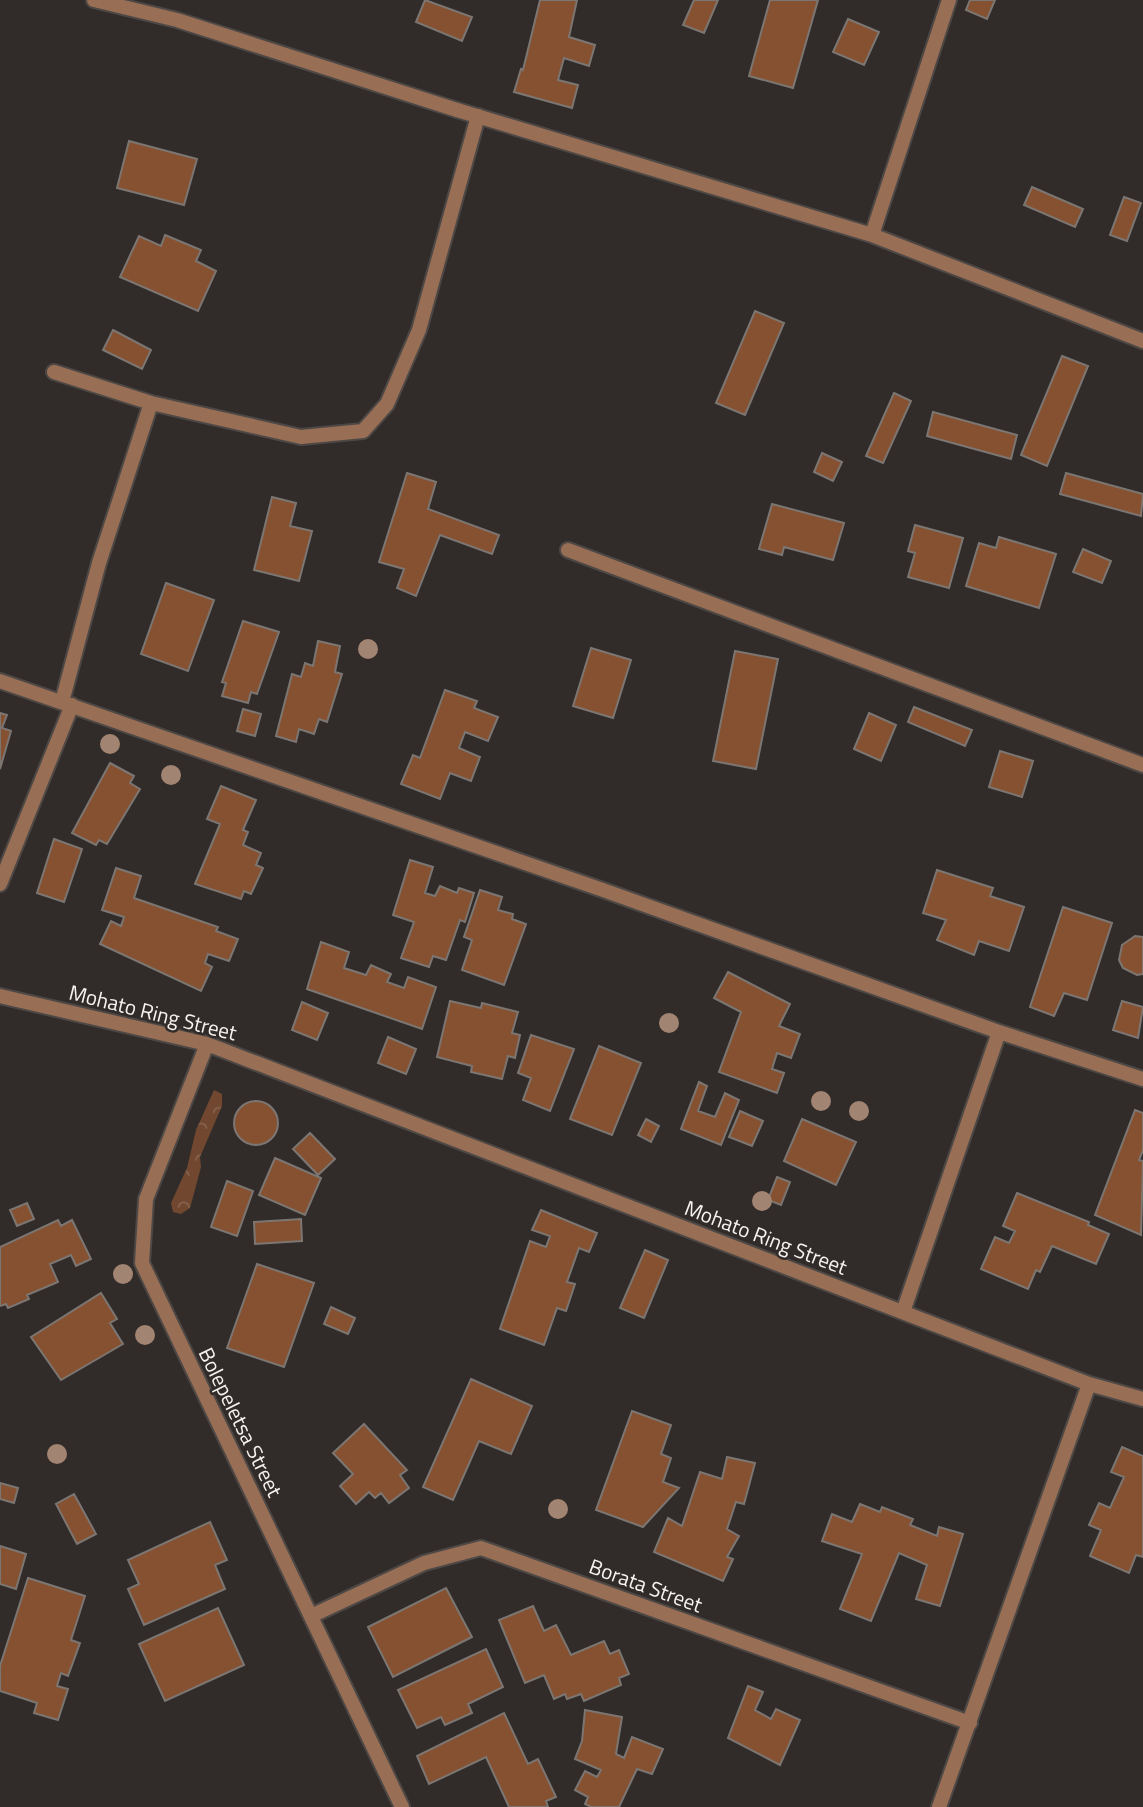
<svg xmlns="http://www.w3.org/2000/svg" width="1143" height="1807" viewBox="0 0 1143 1807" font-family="'Titillium Web',sans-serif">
  <defs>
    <pattern id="forest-crowns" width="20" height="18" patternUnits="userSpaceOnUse" patternTransform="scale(1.75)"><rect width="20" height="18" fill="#71482f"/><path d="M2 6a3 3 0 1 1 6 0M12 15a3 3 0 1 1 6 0" fill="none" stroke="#86634e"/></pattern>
  </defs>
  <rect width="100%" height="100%" fill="#312c29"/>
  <path fill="url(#forest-crowns)" d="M214 1090 222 1094V1106L200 1157 201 1167 190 1208 181 1214 173 1212 171 1203 187 1168 196 1130Z"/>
  <path fill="#865130" stroke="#7c7673" stroke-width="2" d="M425 0 472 17 462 41 416 22Z
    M540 0H577L569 37 595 45 589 66 564 58 558 80 578 85 572 108 514 92 521 69 523 70Z
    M694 0H718L704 33 683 25Z
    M770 0H818L793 88 749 76Z
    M970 0H995L987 19 966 10Z
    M848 19 879 32 864 65 833 52Z
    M129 141 197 159 184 205 117 188Z
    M1032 187 1083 209 1075 227 1024 205Z
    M1124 197 1141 203 1127 241 1110 235Z
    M165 235 201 250 196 261 216 271 198 311 120 277 139 236 161 246Z
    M755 311 784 323 745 415 716 403Z
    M113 330 151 350 142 369 103 350Z
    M1062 356 1088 366 1047 466 1021 455Z
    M894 393 911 401 883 463 866 456Z
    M933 412 1017 435 1011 459 927 436Z
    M822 453 842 462 833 481 814 472Z
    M407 473 436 482 428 509 499 535 492 554 440 535 416 596 397 588 404 569 379 562Z
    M1066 473 1143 494 1141 516 1060 494Z
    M272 497 296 503 290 526 312 531 299 581 254 570Z
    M772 504 844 523 833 560 784 547 782 555 759 549Z
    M915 525 963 538 949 588 908 577 915 553 908 551Z
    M999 537 1056 554 1039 608 966 586 979 543 996 548Z
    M1083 549 1111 561 1102 583 1073 572Z
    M166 583 214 600 188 671 141 654Z
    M243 621 279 632 257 694 251 692 248 703 222 696 226 683 222 682Z
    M318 641 340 646 335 672 342 674 327 722 319 719 314 734 299 729 296 742 276 736 292 674 301 677 305 663 313 666Z
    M591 648 631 660 613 718 573 706Z
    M735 651 778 659 756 769 713 761Z
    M445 690 477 701 474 708 498 717 488 741 465 732 459 748 480 757 471 781 450 773 440 799 401 784 413 755 420 758Z
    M914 707 972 730 965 746 908 722Z
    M243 709 261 714 255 736 237 731Z
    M0 713 7 715 2 728 11 731 0 769Z
    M869 713 896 725 881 761 854 749Z
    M1000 751 1033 761 1022 797 989 787Z
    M110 763 134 776 130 783 140 789 107 844 99 840 96 845 72 833Z
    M221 786 256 800 243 830 248 832 243 845 261 853 256 865 263 868 251 894 244 891 241 899 195 884 220 824 207 819Z
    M54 839 82 849 64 902 37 893Z
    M410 860 433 867 425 893 435 896 440 886 457 893 459 888 474 893 465 922 460 920 446 960 433 956 429 967 401 958 414 922 393 915Z
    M116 868 141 876 134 898 218 927 216 931 238 939 229 961 208 954 205 963 212 967 201 991 100 944 111 921 121 926 124 917 102 910Z
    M937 870 993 888 990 896 1024 907 1009 951 979 941 974 955 937 940 946 920 923 913Z
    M480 890 502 897 498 910 513 914 512 919 526 924 504 985 462 970 472 940 464 937Z
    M1063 907 1112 923 1087 1000 1064 993 1054 1016 1030 1007Z
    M1135 936 1143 937V974L1137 975 1123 968 1119 960 1122 945Z
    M321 942 349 952 344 968 366 975 371 965 391 974 387 982 404 988 408 977 436 987 422 1029 307 989Z
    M728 972 790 1004 779 1026 800 1034 791 1058 777 1053 772 1069 784 1073 777 1093 719 1072 741 1012 714 998Z
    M450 1001 481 1008 482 1003 518 1012 512 1033 520 1035 515 1058 508 1056 502 1079 471 1072 472 1066 437 1057Z
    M1122 1001 1143 1007 1138 1038 1113 1030Z
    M302 1002 328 1013 317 1040 292 1030Z
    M531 1035 574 1049 550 1111 523 1100 531 1078 518 1073Z
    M388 1037 416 1049 406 1074 378 1063Z
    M599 1046 641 1063 612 1135 570 1119Z
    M699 1082 707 1086 698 1111 715 1117 725 1093 739 1100 721 1145 681 1129Z
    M234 1123a22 22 0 1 1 44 0a22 22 0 1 1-44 0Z
    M1135 1110 1143 1113V1150L1139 1160 1143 1161 1141 1235 1095 1215Z
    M740 1111 763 1121 752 1146 729 1137Z
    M646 1119 659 1126 651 1142 638 1135Z
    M802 1119 856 1142 836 1185 784 1161Z
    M310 1133 335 1159 318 1175 293 1149Z
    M275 1158 321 1178 305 1215 259 1195Z
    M777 1177 790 1182 781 1205 768 1200Z
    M227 1181 253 1191 237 1236 211 1227Z
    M1017 1193 1089 1222 1088 1225 1109 1234 1096 1264 1052 1246 1040 1272 1036 1270 1028 1289 981 1269 995 1237 1009 1243 1015 1231 1003 1226Z
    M27 1203 34 1219 17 1226 10 1210Z
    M541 1210 597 1233 589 1252 579 1248 567 1282 575 1284 566 1311 557 1308 544 1345 500 1329 530 1241 546 1247 550 1236 532 1230Z
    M301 1219 302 1241 255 1244 254 1222Z
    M58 1220 61 1226 72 1220 91 1259 76 1266 71 1255 50 1264 58 1282 27 1295 29 1299 8 1308 6 1304 0 1306V1247Z
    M645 1250 668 1260 644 1318 620 1308Z
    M257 1264 314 1283 284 1367 227 1348Z
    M101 1293 117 1319 110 1323 123 1344 61 1380 31 1337Z
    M331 1307 355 1318 348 1334 324 1324Z
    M471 1379 532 1406 511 1454 479 1441 453 1500 423 1487Z
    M632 1411 671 1425 661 1454 671 1458 663 1482 679 1488 643 1527 596 1510Z
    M364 1424 407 1470 400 1475 409 1488 389 1503 381 1493 375 1498 369 1492 356 1504 340 1486 353 1474 333 1453Z
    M1122 1447 1143 1456V1557L1136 1555 1129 1573 1090 1556 1101 1530 1089 1525 1099 1503 1110 1508 1124 1477 1111 1472Z
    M727 1457 755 1463 744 1504 736 1502 727 1529 739 1536 727 1557 733 1559 723 1581 654 1552 668 1518 682 1526 700 1472 722 1479Z
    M0 1483 18 1488 14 1503 0 1499Z
    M74 1494 96 1534 77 1544 56 1504Z
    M860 1504 880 1512 882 1507 913 1519 910 1525 937 1536 939 1527 963 1534 940 1606 916 1599 927 1565 899 1553 871 1621 840 1609 862 1554 822 1541 832 1514 852 1522Z
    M210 1522 227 1560 215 1565 225 1589 144 1625 128 1589 139 1584 128 1560Z
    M0 1546 26 1554 16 1589 0 1584Z
    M28 1578 85 1596 71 1640 80 1643 68 1676 61 1673 57 1686 68 1689 58 1720 34 1713 37 1703 0 1691V1666Z
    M446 1588 472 1637 393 1677 368 1627Z
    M533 1606 544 1631 556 1625 571 1655 604 1641 610 1654 619 1650 629 1674 619 1678 621 1685 584 1701 581 1694 567 1699 565 1694 554 1699 544 1675 525 1683 499 1620Z
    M218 1608 244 1665 165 1701 139 1644Z
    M486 1649 503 1687 468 1704 472 1713 445 1725 441 1717 417 1728 398 1690Z
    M748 1686 763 1692 755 1710 771 1719 776 1709 800 1720 780 1765 728 1738Z
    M585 1710 622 1717 616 1754 624 1758 632 1737 663 1749 652 1774 637 1769 619 1807H591L585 1804 588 1797 575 1790 585 1771 597 1777 601 1770 575 1759 582 1741Z
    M504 1713 528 1764 538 1759 556 1797 546 1801 548 1807H509L486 1757 429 1784 417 1756Z"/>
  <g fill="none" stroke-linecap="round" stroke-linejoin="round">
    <g stroke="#4d4845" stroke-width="18">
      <path id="service" d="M94 0 177 20 457 110
        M54 372 151 403 301 437 363 431 387 404 419 330 478 116
        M62 702 99 563 151 403"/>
    </g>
    <g stroke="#4d4845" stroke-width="18">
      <path id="minor" d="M457 110 872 235 1143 341
        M872 235 949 0
        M568 550 1143 765
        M0 681 603 890 999 1032 1143 1079
        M0 884 72 705
        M0 996 207 1044 1089 1384 939 1807
        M207 1044 146 1199 142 1263 402 1807
        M903 1312 999 1032
        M1089 1384 1143 1399
        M311 1616 424 1563 481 1548 970 1723"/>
    </g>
    <use href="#service" stroke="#986e55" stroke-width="14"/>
    <use href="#minor" stroke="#986e55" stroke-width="14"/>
  </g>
  <g fill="#a28473">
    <circle cx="368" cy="649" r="10"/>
    <circle cx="110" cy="744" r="10"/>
    <circle cx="171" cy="775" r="10"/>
    <circle cx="669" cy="1023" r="10"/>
    <circle cx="821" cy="1101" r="10"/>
    <circle cx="859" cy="1111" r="10"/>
    <circle cx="762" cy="1201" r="10"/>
    <circle cx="123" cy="1274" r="10"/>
    <circle cx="145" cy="1335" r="10"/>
    <circle cx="57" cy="1454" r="10"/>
    <circle cx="558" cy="1509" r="10"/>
  </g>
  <g text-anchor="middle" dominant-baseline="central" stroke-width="5" stroke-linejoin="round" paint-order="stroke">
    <g font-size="21" fill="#f6f3f1" stroke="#312c29">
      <text transform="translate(153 1012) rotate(14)">Mohato Ring Street</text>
      <text transform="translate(766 1237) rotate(21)">Mohato Ring Street</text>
      <text transform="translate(241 1422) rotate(64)">Bolepeletsa Street</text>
      <text transform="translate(646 1585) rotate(20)">Borata Street</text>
    </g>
  </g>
</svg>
